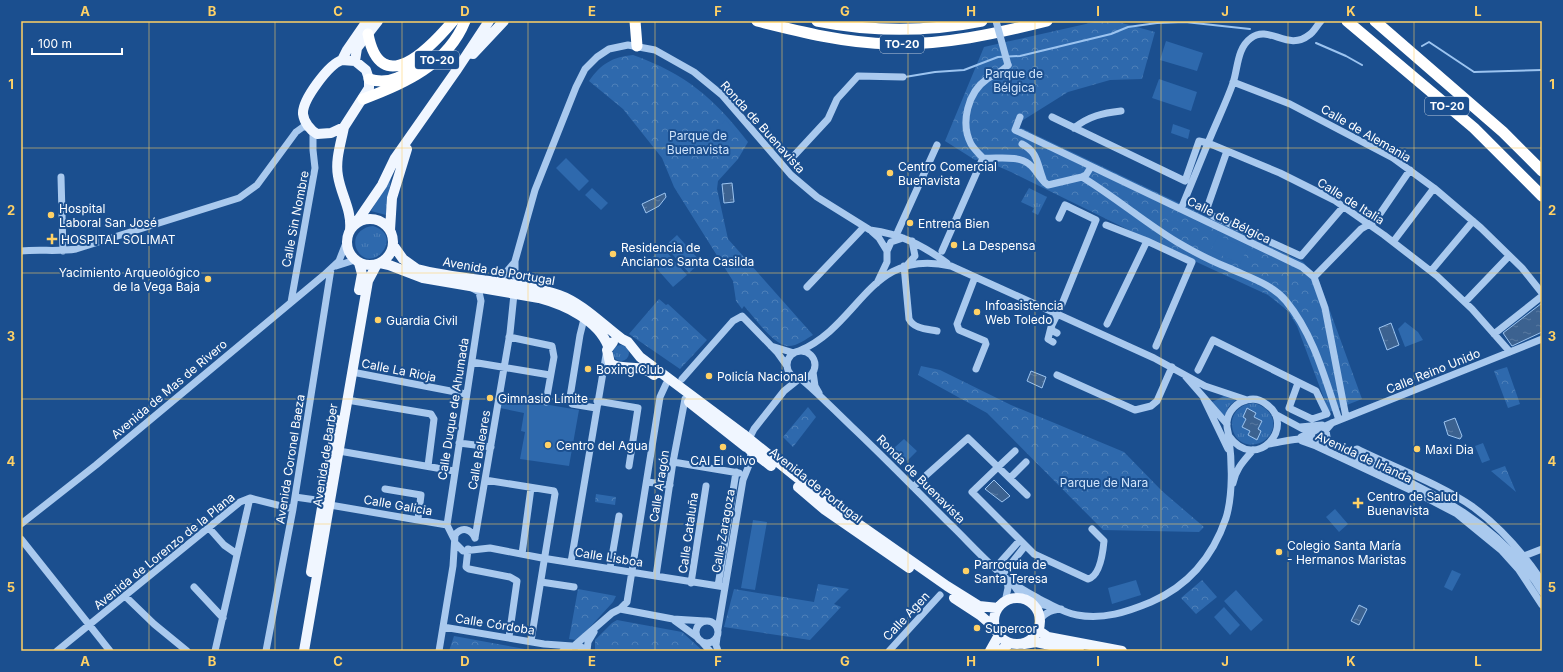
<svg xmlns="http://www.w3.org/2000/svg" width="1563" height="672" viewBox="0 0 1563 672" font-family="Inter,sans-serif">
  <defs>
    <pattern id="grass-tufts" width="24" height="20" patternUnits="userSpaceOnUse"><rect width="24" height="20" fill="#2e69ad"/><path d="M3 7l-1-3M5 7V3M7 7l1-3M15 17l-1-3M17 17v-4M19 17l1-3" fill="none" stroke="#4d80b9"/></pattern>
    <pattern id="park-crowns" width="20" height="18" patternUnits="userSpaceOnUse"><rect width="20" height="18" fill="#2e69ad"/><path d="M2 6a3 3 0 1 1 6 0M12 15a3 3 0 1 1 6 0" fill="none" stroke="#4d80b9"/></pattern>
    <pattern id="water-ripples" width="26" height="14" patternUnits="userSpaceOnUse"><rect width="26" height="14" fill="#3c6290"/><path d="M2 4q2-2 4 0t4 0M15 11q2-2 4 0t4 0" fill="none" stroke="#597aa1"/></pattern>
  </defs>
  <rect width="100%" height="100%" fill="#1b4f8f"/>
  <path fill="url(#grass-tufts)" fill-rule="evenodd" d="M391 177 386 215 371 211Z
    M1029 188 1047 197 1038 215 1032 212 1034 208 1021 202Z
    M373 226C406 236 371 276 357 250 351 237 361 227 373 226Z
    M613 353a8 8 0 1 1 16 0a8 8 0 1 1-16 0Z
    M1224 396 1236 400 1229 406 1224 417 1212 402Z
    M1254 403C1268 407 1278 419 1271 433 1268 439 1262 443 1256 444 1229 450 1220 406 1254 403ZM1255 413 1254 417 1257 429 1261 431 1248 435 1250 431 1242 427 1246 419Z"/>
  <path fill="url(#park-crowns)" d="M1099 21H1115L1155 32 1142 79 1110 80 1068 92 1015 125 1303 262 1318 278 1362 399 1329 412 1297 326 1288 311 1268 295 1149 240 1011 172 981 159 975 160 945 141 984 47Z
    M633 55C686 74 714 98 748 142L738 159 718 181 717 189 728 239 813 335C806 339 796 347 787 346 773 344 754 317 744 306L742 309 736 301 733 281 674 187 662 158 623 109 589 81C601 64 612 57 633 55Z
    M659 299 666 305 668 304 707 340 680 369 629 334Z
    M921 366 940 370 1011 405 1124 452 1162 491 1204 527 1199 532 1103 530 987 413 918 375Z
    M1507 367 1520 404 1508 408 1494 371Z
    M808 407 816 417 793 447 783 437Z
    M1505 466 1516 492 1491 471Z
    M596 494 616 497 615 505 595 502Z
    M1202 580 1217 597 1196 614 1181 598Z
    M818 584 849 589 834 604 841 607 810 640 724 627 734 589 814 602Z
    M578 589 616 596 613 602 580 638 576 640 569 639Z
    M617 620 682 632 703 651H595V640L612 623Z
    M454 636 536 651H449Z"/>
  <path fill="#2e69ad" d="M1166 41 1203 53 1197 71 1160 60Z
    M1159 79 1197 92 1191 111 1152 98Z
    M726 120 737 135 727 143 716 128Z
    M1173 124 1190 130 1188 139 1171 133Z
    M566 158 589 181 579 191 556 168Z
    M592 188 608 203 601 210 585 195Z
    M677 235 701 262 689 273 665 246Z
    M1218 235 1247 249 1240 264 1211 250Z
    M663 248 687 275 673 287 649 260Z
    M1405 322 1418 332 1423 340 1405 347 1398 329Z
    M502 397 579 410 569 466 520 459 525 432 521 431 524 413 500 408Z
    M904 439 917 451 907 461 894 448Z
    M1483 443 1490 460 1482 463 1475 446Z
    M1335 509 1348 524 1339 532 1326 517Z
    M753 520 767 522 755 590 741 588Z
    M1452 570 1461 574 1452 591 1444 587Z
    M1136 580 1141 595 1112 604 1108 588Z
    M1236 590 1263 620 1251 631 1224 601Z
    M1224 607 1240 625 1230 635 1214 617Z"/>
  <path fill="url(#water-ripples)" stroke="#9cc4f0" d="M732 183 734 202 724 203 722 184Z
    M665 193 666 197 659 206 646 213 642 204Z
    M1542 303V332L1512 346 1503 333Z
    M1391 323 1399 345 1387 350 1379 328Z
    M1031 371 1046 377 1042 388 1027 381Z
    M1247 408 1256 413 1254 417 1262 421 1258 429 1261 431 1257 440 1248 435 1250 431 1242 427 1246 419 1243 417Z
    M1455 418 1462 436 1460 439 1448 435 1444 422Z
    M994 480 1010 496 1002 502 985 489Z
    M1359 605 1367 609 1359 625 1351 621Z"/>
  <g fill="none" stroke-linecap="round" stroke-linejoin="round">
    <path stroke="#9cc4f0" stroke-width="2" d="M1316 43 1346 56 1362 65
      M1422 46 1429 42 1474 72 1542 70
      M905 77 935 72 964 70 998 57 1020 56 1111 34 1128 27 1157 23 1185 22 1250 29"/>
    <path stroke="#a9c9ee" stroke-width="7" d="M1321 21C1317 25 1314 32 1309 35 1288 52 1269 24 1251 38 1237 48 1238 68 1233 83 1226 103 1216 123 1208 143L1280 173 1334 200 1384 235 1437 276 1472 309 1510 352
      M1008 65C1002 72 995 74 987 79 968 92 960 123 971 144 974 149 979 154 983 158 997 159 1018 155 1029 164 1037 170 1040 180 1048 185L1082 177 1086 175 1091 167
      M1233 82 1290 104 1393 158 1434 188 1481 228 1522 268 1542 293
      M1020 117 1015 130 1302 267 1314 277 1325 308 1346 417
      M1052 117 1185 181 1199 141 1208 143 1181 209
      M1074 128C1089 116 1103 113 1121 111
      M1022 144C1038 152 1037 164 1043 179
      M1227 151 1206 211 1213 216 1301 256 1343 207
      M790 160 828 119 837 99 858 76 903 77
      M61 177 63 251
      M1082 177C1115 197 1144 222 1177 242 1194 252 1211 261 1229 268 1248 277 1272 284 1286 301 1314 335 1325 379 1339 420
      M1059 218 1065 205 1096 220 1062 304
      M1106 225 1147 241 1107 324
      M870 230C901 234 922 245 947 263
      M898 231 937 145
      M1147 241 1192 262 1156 346
      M1393 242 1434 188
      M21 251C40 249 58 252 76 249L239 198 257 185 296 132 303 127H309
      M887 251 891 242 903 238
      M942 251 983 158
      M908 264 915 256 912 241
      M336 266 355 260
      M904 266 909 319C914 329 927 329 937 331
      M1431 271 1473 221
      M975 277 957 324 959 330 985 341 986 344 976 369
      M1314 277 1361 229 1375 221 1410 170
      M492 280 502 277 514 263
      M522 287 515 276V261L535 190 576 87 585 69 597 57 609 49 628 45 655 50 694 72 722 95 791 175 817 197 870 230 879 238 887 251V262L877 283
      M807 287 864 227
      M291 302 315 168 313 150V131
      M1465 302 1509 256
      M584 319 580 335 570 397 572 404 596 408
      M1051 327 1048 339 1053 342
      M1057 333 1053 331 1051 327 1058 313
      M1494 334 1542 296
      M509 337 552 346 554 357 546 402
      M771 346 794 353
      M799 351C861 325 869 247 951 266L1154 358 1205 386 1247 400
      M787 365a14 14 0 1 1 28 0a14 14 0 1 1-28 0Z
      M472 362 550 375
      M1198 370 1213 340 1316 391 1327 414 1312 419 1291 409
      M352 372 466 394
      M813 372 815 386 819 393
      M1057 375 1135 410 1151 406 1157 401 1172 367
      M1186 377 1227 424
      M682 379 733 321 742 316 777 352 787 366
      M801 379C818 393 834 410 851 426 884 457 916 490 948 522 967 540 985 561 1006 578 1017 587 1031 594 1043 601 1054 606 1065 613 1077 615 1103 620 1127 612 1151 602 1188 586 1213 556 1226 518 1233 495 1232 462 1229 438 1229 433 1226 428 1227 422 1228 411 1237 402 1247 400 1254 398 1261 400 1266 404 1298 425 1256 474 1229 436
      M1204 399 1228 449
      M347 400 431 414 434 419 428 466
      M597 401 638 408 629 466
      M1289 408 1298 383
      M1275 414 1312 434
      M1300 427 1322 425
      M1301 437 1332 423 1542 339
      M1302 441 1316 446 1417 493 1457 514 1501 550 1519 570 1542 605
      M459 443 491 447
      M1269 444C1282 442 1298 437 1311 439 1329 440 1348 453 1364 461 1435 493 1500 523 1542 592
      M1328 444 1326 430 1332 423
      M339 451 454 471
      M1347 453 1357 449C1395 468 1438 483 1473 507 1500 527 1523 553 1542 581
      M673 462 739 473
      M1010 478 1026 462
      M485 480 554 491 555 494 531 641
      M647 482 670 485
      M1233 483C1236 468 1244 461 1253 450
      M913 487 968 438 998 467 1015 451
      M385 489 421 495 418 519
      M1027 495 998 467 972 492 1034 554 1088 579C1100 576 1103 552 1104 541L1092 529
      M295 497 323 501
      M330 505 447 525 454 539
      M21 524 96 465 324 275 339 261 346 243
      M447 525 481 301 479 292 472 288
      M209 528 224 545 237 554
      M475 538 510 333 514 294
      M21 539 110 651
      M455 543 463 551 490 548 542 558 725 587
      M468 549 466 567 469 569 510 577 517 581 509 637
      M522 554 531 488
      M1524 556 1542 549
      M571 562 606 355
      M610 568 619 516
      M995 568 1020 540
      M1002 575 1025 546
      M656 576 673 462 685 399
      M541 582 574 587
      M691 583 706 486
      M1013 584 1023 599
      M718 586 736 472
      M194 587 223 618
      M125 596 154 624 187 651
      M1005 602 1008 588 1007 579
      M1029 602 1049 606
      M620 609 673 619 705 621
      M696 632a11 11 0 1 1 22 0a11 11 0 1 1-22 0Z
      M675 621 697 637
      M1039 623C1042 613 1051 610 1061 609
      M443 627 544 644 572 646
      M718 629 743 480 751 460 749 439 754 429 784 391 799 379
      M717 637 716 645 718 651
      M701 641 710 651
      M574 646 612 613 620 609 627 602 660 397 666 384
      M57 651 240 502 250 498 293 509
      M215 651 250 498
      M266 651 293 509 331 269
      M439 651 453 566 455 535C462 526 471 529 475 538
      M563 651C571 644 579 644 587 651
      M587 651 588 642 594 632
      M889 651 940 595"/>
    <path stroke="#f0f6ff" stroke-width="10" d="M473 54 504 21
      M342 60 355 61 366 70 369 79V88L344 127 331 133 317 134C310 130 304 122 303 114 302 100 329 64 342 60Z
      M342 60 347 50 367 21
      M355 61 357 48 378 21
      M344 127C341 143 335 160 338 176 341 195 352 210 350 230
      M347 242a23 23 0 1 1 46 0a23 23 0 1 1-46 0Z
      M356 223 382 185 395 158 456 71 489 21
      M390 230 392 198 407 149
      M393 245 403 259 417 269C463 281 515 280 559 295 582 303 603 325 622 339L628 342 640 357 743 434 830 504 947 586 979 606 998 608
      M359 263 362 274 359 290
      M380 263 389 265 423 278 539 298C565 305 598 320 608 346
      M613 342 607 350 610 363C622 372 637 362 654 375
      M689 402 746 447
      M749 449 771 466
      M798 487 825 510 909 568
      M311 572 337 420
      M954 598 980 615 995 628
      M994 621a23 23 0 1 1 46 0a23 23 0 1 1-46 0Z
      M1038 630 1048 637 1122 651
      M1024 644 1036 642 1079 651
      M304 651 368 281 377 264
      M990 651 999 635
      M1000 651 1010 643"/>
    <path stroke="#fff" stroke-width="11" d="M635 21 637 46
      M757 21C801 32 845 43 891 44 944 45 995 34 1047 21
      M817 21C872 32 927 32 982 21
      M1347 21 1474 128 1542 196
      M1375 21 1503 132 1542 171
      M368 34C381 100 430 48 453 21
      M369 79C391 86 406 74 423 61
      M363 99C404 84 448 64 465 21"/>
    <path stroke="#a9c9ee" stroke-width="7" d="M996 21 1008 65"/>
  </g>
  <path fill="none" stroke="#ffd166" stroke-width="1" stroke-opacity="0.55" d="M149 21V651M275 21V651M402 21V651M528 21V651M655 21V651M782 21V651M908 21V651M1035 21V651M1161 21V651M1288 21V651M1414 21V651M21 148H1542M21 273H1542M21 399H1542M21 524H1542"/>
  <g fill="#ffd166" stroke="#1b4f8f" stroke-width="1.5">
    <circle cx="890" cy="173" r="4"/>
    <circle cx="51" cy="215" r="4"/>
    <circle cx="910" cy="223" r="4"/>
    <path d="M50 233h4v4h4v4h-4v4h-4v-4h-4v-4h4z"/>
    <circle cx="954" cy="245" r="4"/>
    <circle cx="613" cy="254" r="4"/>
    <circle cx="208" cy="279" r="4"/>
    <circle cx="977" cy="312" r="4"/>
    <circle cx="378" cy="320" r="4"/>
    <circle cx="588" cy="369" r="4"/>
    <circle cx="709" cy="376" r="4"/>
    <circle cx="490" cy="398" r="4"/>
    <circle cx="548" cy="445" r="4"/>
    <circle cx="723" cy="447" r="4"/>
    <circle cx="1417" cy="449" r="4"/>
    <path d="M1356 497h4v4h4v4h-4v4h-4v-4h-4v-4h4z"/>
    <circle cx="1279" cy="552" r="4"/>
    <circle cx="966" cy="571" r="4"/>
    <circle cx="977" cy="628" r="4"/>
  </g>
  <g text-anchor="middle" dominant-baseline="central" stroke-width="4" stroke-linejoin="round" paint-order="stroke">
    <g fill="#1b4f8f" stroke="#bbcadd" stroke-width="1">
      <rect x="880" y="35" width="44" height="18" rx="3"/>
      <rect x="415" y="51" width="44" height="18" rx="3"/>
      <rect x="1425" y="97" width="44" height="18" rx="3"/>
    </g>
    <g font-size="11" font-weight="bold" fill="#fff">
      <text x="902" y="44">TO-20</text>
      <text x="437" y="60">TO-20</text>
      <text x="1447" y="106">TO-20</text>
    </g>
    <g font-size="12" fill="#cfe3fa" stroke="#1b4f8f">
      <text x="1014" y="73">Parque de<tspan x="1014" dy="14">Bélgica</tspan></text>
      <text x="698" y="135">Parque de<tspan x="698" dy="14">Buenavista</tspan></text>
      <text x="1104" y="482">Parque de Nara</text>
    </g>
    <g font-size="12" fill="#fff" stroke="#1b4f8f">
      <text transform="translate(763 127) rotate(48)">Ronda de Buenavista</text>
      <text transform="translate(1366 133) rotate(30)">Calle de Alemania</text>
      <text transform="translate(1351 201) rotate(32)">Calle de Italia</text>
      <text transform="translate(295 219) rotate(-79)">Calle Sin Nombre</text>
      <text transform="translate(1229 220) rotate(26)">Calle de Bélgica</text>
      <text transform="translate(499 271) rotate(10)">Avenida de Portugal</text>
      <text transform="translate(399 370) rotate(11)">Calle La Rioja</text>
      <text transform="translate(1433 371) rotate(-22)">Calle Reino Unido</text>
      <text transform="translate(169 389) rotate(-40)">Avenida de Mas de Rivero</text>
      <text transform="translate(453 409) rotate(-81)">Calle Duque de Ahumada</text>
      <text transform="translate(479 450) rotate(-80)">Calle Baleares</text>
      <text transform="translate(325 455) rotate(-81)">Avenida de Barber</text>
      <text transform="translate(1364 457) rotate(25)">Avenida de Irlanda</text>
      <text transform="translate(290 459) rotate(-81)">Avenida Coronel Baeza</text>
      <text transform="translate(921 479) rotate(45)">Ronda de Buenavista</text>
      <text transform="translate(816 485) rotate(38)">Avenida de Portugal</text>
      <text transform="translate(659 486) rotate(-81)">Calle Aragón</text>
      <text transform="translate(398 505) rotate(10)">Calle Galicia</text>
      <text transform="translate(723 531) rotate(-80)">Calle Zaragoza</text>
      <text transform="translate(688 533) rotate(-82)">Calle Cataluña</text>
      <text transform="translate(164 551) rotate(-39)">Avenida de Lorenzo de la Plana</text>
      <text transform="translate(609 557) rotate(9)">Calle Lisboa</text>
      <text transform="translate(906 616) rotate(-47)">Calle Agen</text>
      <text transform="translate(495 624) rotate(9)">Calle Córdoba</text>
    </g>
    <g font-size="12" fill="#fff" stroke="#1b4f8f" text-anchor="start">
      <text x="898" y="166">Centro Comercial<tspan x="898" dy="14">Buenavista</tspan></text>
      <text x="59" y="208">Hospital<tspan x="59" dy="14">Laboral San José</tspan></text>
      <text x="918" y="223">Entrena Bien</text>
      <text x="61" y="239">HOSPITAL SOLIMAT</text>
      <text x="962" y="245">La Despensa</text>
      <text x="621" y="247">Residencia de<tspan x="621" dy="14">Ancianos Santa Casilda</tspan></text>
      <text x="200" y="272" text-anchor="end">Yacimiento Arqueológico<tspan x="200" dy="14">de la Vega Baja</tspan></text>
      <text x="985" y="305">Infoasistencia<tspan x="985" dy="14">Web Toledo</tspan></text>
      <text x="386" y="320">Guardia Civil</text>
      <text x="596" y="369">Boxing Club</text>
      <text x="717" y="376">Policía Nacional</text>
      <text x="498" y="398">Gimnasio Límite</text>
      <text x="556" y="445">Centro del Agua</text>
      <text x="1425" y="449">Maxi Dia</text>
      <text x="723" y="460" text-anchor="middle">CAI El Olivo</text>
      <text x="1367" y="496">Centro de Salud<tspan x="1367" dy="14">Buenavista</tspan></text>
      <text x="1287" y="545">Colegio Santa María<tspan x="1287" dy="14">- Hermanos Maristas</tspan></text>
      <text x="974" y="564">Parroquia de<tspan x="974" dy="14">Santa Teresa</tspan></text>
      <text x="985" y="628">Supercor</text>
    </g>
  </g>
  <rect width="1563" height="672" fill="none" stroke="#1b4f8f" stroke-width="44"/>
  <path d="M32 48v6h90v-6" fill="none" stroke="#ffffff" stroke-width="2"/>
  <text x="38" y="48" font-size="12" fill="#ffffff" stroke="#1b4f8f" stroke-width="3" paint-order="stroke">100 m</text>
  <rect x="22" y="22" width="1519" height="628" fill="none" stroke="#ffd166" stroke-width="1.5"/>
  <g font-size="13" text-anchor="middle" font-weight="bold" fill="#ffd166">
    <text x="85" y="16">A</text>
    <text x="212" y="16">B</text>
    <text x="338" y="16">C</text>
    <text x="465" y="16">D</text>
    <text x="592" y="16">E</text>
    <text x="718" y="16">F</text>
    <text x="845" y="16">G</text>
    <text x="971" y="16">H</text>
    <text x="1098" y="16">I</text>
    <text x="1225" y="16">J</text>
    <text x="1351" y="16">K</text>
    <text x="1478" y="16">L</text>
    <text x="11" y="89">1</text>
    <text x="1552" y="89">1</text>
    <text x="11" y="215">2</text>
    <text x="1552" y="215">2</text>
    <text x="11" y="341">3</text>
    <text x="1552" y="341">3</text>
    <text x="11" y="466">4</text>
    <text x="1552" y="466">4</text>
    <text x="11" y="592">5</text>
    <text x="1552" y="592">5</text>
    <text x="85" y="666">A</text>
    <text x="212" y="666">B</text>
    <text x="338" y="666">C</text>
    <text x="465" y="666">D</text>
    <text x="592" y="666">E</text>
    <text x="718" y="666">F</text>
    <text x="845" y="666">G</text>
    <text x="971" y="666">H</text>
    <text x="1098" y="666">I</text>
    <text x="1225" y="666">J</text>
    <text x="1351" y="666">K</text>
    <text x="1478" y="666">L</text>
  </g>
</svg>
